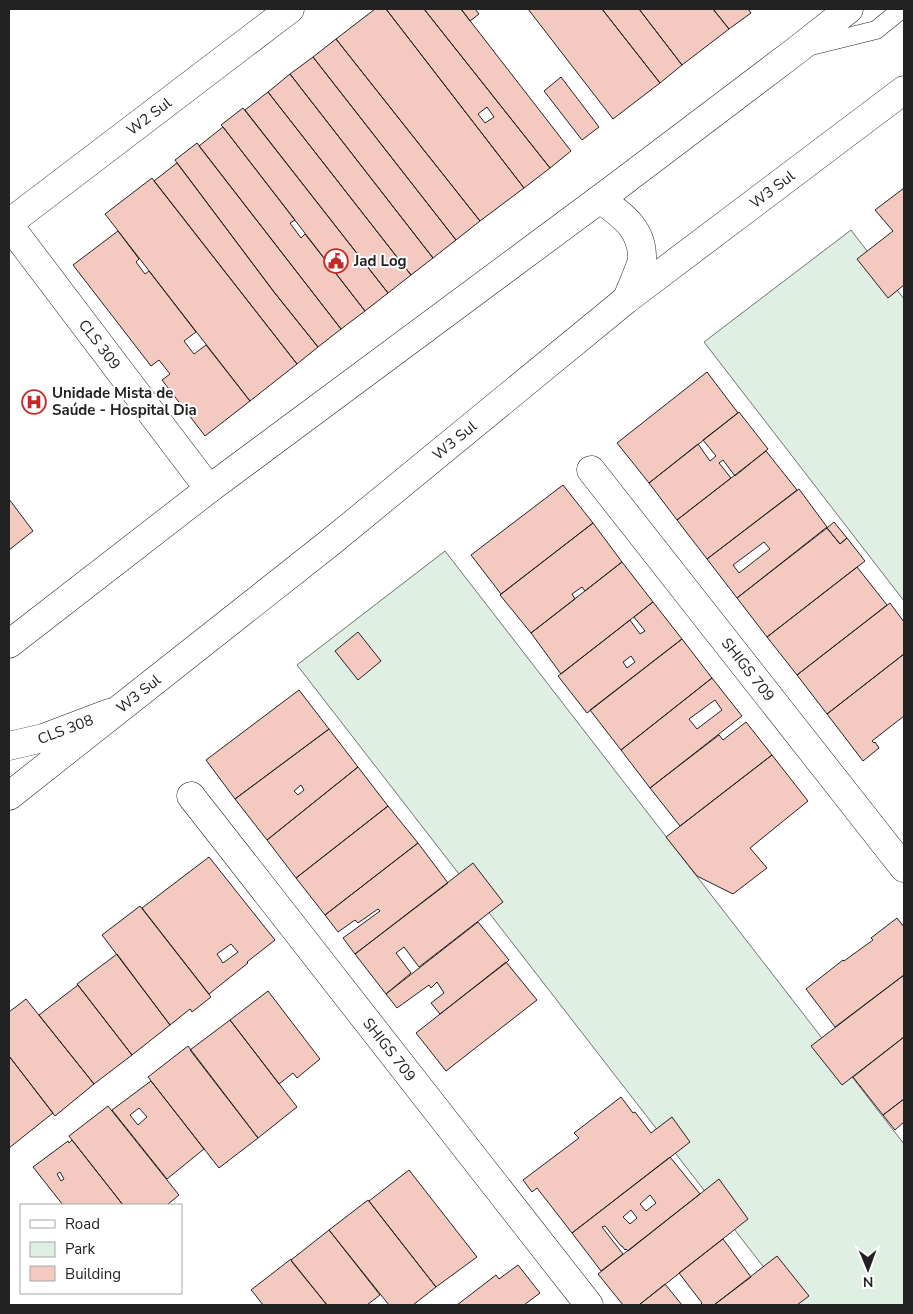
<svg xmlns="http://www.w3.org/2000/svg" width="913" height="1314" viewBox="0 0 913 1314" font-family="'Nunito Sans',sans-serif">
  <rect width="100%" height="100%" fill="#fff"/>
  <path fill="#e0efe3" stroke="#6f6f6f" d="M851 230 904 299V601L704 342Z
    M445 551 904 1144V1305H793L297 665Z"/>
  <path fill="#f3c9c0" stroke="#222" fill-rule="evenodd" d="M375 9H386L524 188 480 221 336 39Z
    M386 9H424L550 168 524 188ZM487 107 494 117 485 123 478 114Z
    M424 9H461L571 151 550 168Z
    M461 9H475L479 14 470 21Z
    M528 9H602L660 83 613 119Z
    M602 9H639L682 65 660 83Z
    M639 9H713L729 29 682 65Z
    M713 9H748L751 13 729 29Z
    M336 39 480 221 456 240 313 57Z
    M313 57 456 240 433 258 290 74Z
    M290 74 433 258 411 275 268 92Z
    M561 77 599 127 582 140 544 91Z
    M268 92 411 275 388 293 245 110Z
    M243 108 388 293 365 311 223 127 221 125Z
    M223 127 295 220 290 223 301 238 305 234 365 311 341 329 199 146Z
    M197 143 341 329 318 347 274 292 175 160Z
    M177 163 274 292 318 347 297 364 154 181Z
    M152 178 297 364 250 401 105 214Z
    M904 188V285L888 298 857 259 893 231 875 210Z
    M118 231 139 259 136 262 145 274 149 271 196 332 184 341 194 354 206 345 250 401 205 436 162 380 170 374 159 360 151 366 73 265Z
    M707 372 738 413 649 483 617 443Z
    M739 412 768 449 735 476 723 460 719 463 731 478 677 520 649 483 698 444 710 461 716 456 703 440Z
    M766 451 797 490 707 559 677 520Z
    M563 485 593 523 501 594 471 555Z
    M799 489 827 527 737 598 707 559ZM764 542 770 549 739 573 733 565Z
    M9 499 33 531 9 550Z
    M834 522 847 538 840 544 827 528Z
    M593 523 622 562 585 591 582 587 572 594 575 599 531 633 500 595Z
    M827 528 840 544 847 538 865 561 767 637 737 598Z
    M622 562 653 602 561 674 531 633Z
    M857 567 887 605 797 675 767 637Z
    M653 602 682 639 587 713 558 676 630 620 640 634 645 631 634 617ZM631 656 635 662 627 668 623 662Z
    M890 603 904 622V654L827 714 797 675Z
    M358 632 381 661 358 680 335 651Z
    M682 639 712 678 621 750 590 710Z
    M904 654V716L872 741 874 743 875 742 879 748 863 761 827 714Z
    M712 678 742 716 650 788 621 750ZM715 700 722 710 697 729 689 719Z
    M299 690 329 729 235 799 206 760Z
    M746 722 772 755 680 826 650 788 719 735 723 740Z
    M329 729 358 767 267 840 235 799ZM301 785 304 790 298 795 294 791Z
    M772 755 808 801 750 848 767 868 733 894 697 876 666 837Z
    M358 767 388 806 296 878 267 840Z
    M388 806 418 843 325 915 296 878Z
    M418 843 448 883 355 954 343 938 380 911 378 909 358 923 355 920 338 932 325 915Z
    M209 857 275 940 247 962 248 963 209 994 142 908ZM231 944 238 952 223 963 217 954Z
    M473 863 503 902 419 967 404 947 396 953 411 973 386 994 355 954Z
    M140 906 211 997 192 1012 190 1009 170 1025 102 935Z
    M897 918 904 927V975L835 1027 806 989 843 960 844 961 873 940 871 938Z
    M478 922 509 960 507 962 440 1014 431 1003 444 993 437 982 431 988 429 985 397 1008 386 994Z
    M117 954 170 1025 132 1055 77 984Z
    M506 962 537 1000 446 1071 416 1033Z
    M904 975V1037L842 1085 811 1046Z
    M78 985 132 1055 94 1084 39 1015Z
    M268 991 320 1059 297 1078 293 1073 279 1084 230 1020Z
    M26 999 94 1084 55 1116 9 1056V1012Z
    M230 1020 297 1107 258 1138 190 1050Z
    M904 1037V1099L883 1115 853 1077Z
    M188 1046 258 1138 219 1168 148 1077Z
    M9 1056 53 1113 9 1148Z
    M151 1081 204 1149 167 1179 112 1110ZM139 1108 147 1117 138 1125 130 1115Z
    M621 1097 633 1113 635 1112 651 1133 672 1117 690 1142 572 1233 537 1188 532 1192 523 1180 579 1138 574 1133Z
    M904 1099V1122L895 1130 883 1115Z
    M108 1106 179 1195 167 1205H123L69 1136Z
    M72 1140 116 1196 123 1205H63L33 1167 68 1141 69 1143ZM60 1172 64 1179 61 1181 57 1174Z
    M670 1157 700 1194 628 1251 626 1249 625 1250 622 1246H621L605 1226 602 1227 623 1254 601 1271 572 1233ZM650 1195 656 1203 646 1211 640 1204ZM631 1210 637 1218 630 1224 623 1217Z
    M409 1170 477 1257 436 1287 369 1201Z
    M719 1179 748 1219 639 1305H623L598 1274Z
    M368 1200 436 1287 413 1305H389L329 1230Z
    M329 1230 380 1295 367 1305H327L291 1260Z
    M723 1239 751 1277 714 1305H700L702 1303 679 1273Z
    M777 1256 809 1296 797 1305H714Z
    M291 1259 292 1262 327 1305H263L253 1292 251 1290Z
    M518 1265 540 1293 524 1305H457L496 1275 499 1279Z
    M665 1284 682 1305H639Z"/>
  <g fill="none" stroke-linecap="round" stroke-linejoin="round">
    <g stroke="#222" stroke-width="19">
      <path id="lane" d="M807 47 876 30 902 9"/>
    </g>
    <g stroke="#222" stroke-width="29">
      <g id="street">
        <path id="s1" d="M591 470 904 868"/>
        <path id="s2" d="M191 796 589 1305"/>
      </g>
    </g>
    <g stroke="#222" stroke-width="29">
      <g id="secondary">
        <path id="s3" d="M9 223 290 9"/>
        <path id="s4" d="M9 225 209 489"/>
        <path id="s5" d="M9 746 43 738 109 713"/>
      </g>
    </g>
    <g stroke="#222" stroke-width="29">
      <g id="primary">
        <path d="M600 199C622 215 643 229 642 259 641 267 630 290 627 299"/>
        <path d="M9 644 209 489 612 190 797 50 849 9"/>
        <path id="s6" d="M9 796 332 541 627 299 904 90"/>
      </g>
    </g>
    <use href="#lane" stroke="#fff" stroke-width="18"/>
    <use href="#street" stroke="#fff" stroke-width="28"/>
    <use href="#secondary" stroke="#fff" stroke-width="28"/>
    <use href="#primary" stroke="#fff" stroke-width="28"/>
  </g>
  <defs>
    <g id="civic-ring" transform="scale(1.25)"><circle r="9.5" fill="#fff" stroke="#c62828" stroke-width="1.5"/><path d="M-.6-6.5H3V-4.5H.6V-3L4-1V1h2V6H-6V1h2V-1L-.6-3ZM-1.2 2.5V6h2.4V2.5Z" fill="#c62828"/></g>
    <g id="hospital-ring" transform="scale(1.25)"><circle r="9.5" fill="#fff" stroke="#c62828" stroke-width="1.5"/><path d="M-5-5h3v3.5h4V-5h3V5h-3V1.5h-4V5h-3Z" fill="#c62828"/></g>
  </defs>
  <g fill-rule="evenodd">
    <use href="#civic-ring" x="336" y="261"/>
    <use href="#hospital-ring" x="34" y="402"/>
  </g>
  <g text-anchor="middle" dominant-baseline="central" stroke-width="4" stroke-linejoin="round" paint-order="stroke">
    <g font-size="15" fill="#222" stroke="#fff">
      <text stroke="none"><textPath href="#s3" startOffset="176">W2 Sul</textPath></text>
      <text stroke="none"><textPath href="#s6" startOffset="975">W3 Sul</textPath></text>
      <text stroke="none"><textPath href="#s4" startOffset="150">CLS 309</textPath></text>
      <text stroke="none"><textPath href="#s6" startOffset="570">W3 Sul</textPath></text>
      <text stroke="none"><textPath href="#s1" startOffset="254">SHIGS 709</textPath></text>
      <text stroke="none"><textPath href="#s6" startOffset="165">W3 Sul</textPath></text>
      <text stroke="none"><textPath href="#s5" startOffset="59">CLS 308</textPath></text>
      <text stroke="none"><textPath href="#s2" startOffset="322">SHIGS 709</textPath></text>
    </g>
    <g font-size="15" font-weight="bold" fill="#222" stroke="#fff" text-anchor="start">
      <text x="354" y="261">Jad Log</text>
      <text x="52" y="393">Unidade Mista de<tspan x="52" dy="17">Saúde - Hospital Dia</tspan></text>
    </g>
  </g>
  <rect width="913" height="1314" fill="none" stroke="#222222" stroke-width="20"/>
  <rect x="20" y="1204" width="162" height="90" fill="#ffffff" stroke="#a7a7a7"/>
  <rect x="30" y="1220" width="25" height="8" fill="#ffffff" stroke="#a7a7a7"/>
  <text x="65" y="1229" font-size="15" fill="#222222">Road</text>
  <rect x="30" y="1242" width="25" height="15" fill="#e0efe3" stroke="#a7a7a7"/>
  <text x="65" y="1254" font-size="15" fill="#222222">Park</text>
  <rect x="30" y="1266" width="25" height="15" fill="#f3c9c0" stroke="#a7a7a7"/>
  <text x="65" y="1279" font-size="15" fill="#222222">Building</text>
  <g transform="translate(868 1269) rotate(179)" stroke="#ffffff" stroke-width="4" paint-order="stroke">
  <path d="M0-4L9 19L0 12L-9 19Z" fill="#222222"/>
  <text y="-8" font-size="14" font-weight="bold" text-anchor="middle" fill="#222222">N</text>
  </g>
</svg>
